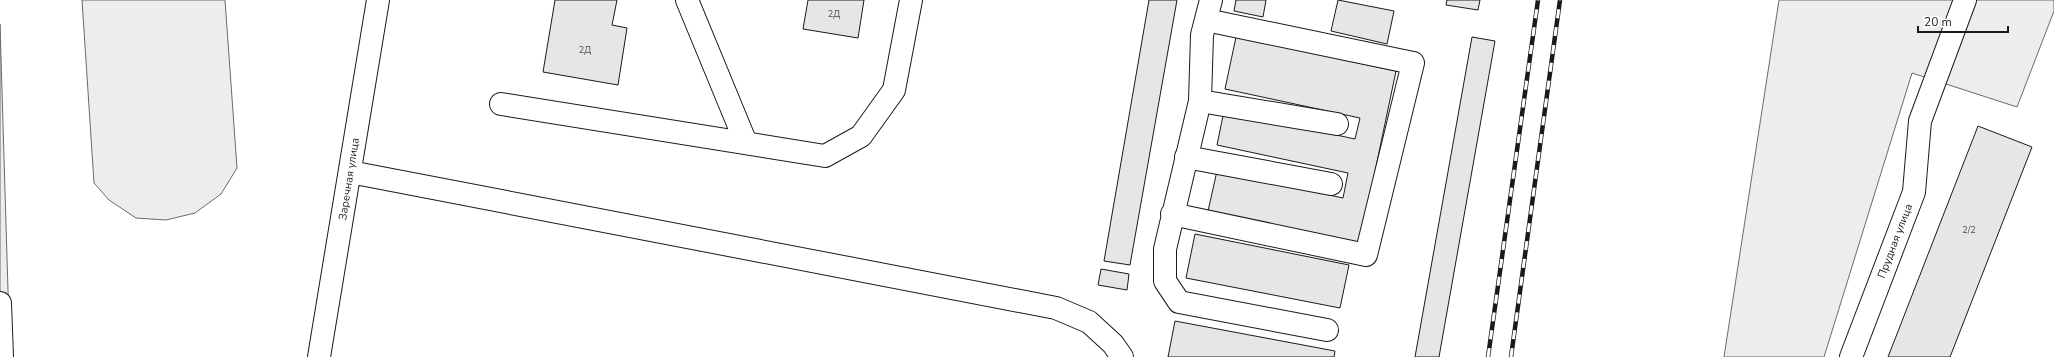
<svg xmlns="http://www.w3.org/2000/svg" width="2054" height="357" viewBox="0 0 2054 357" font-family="'Nunito Sans',sans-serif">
  <rect width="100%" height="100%" fill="#fff"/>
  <path fill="#ededed" stroke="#6a6a6a" d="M82 0H225L237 168 221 194 195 213 166 220 136 218 109 200 94 183Z
    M1779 0H2054V11L2017 107 1912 73 1824 357H1724Z
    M0 24 10 357H0Z"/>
  <path fill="#e6e6e6" stroke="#1a1a1a" d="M555 0H617L612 25 627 28 618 85 543 72Z
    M808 0H864L858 38 803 29Z
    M1149 0H1177L1130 265 1104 261Z
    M1236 0H1266L1263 17 1234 11Z
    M1338 0 1394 11 1387 44 1331 31Z
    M1447 0H1480L1478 10 1446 5Z
    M1236 37 1396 71 1360 243 1208 211 1217 171 1343 198 1348 173 1217 145 1224 111 1355 139 1360 118 1225 89Z
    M1472 37 1495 41 1439 357H1415Z
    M1978 126 2032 147 1950 357H1888Z
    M1195 234 1349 265 1340 308 1186 278Z
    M1101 269 1129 274 1127 290 1098 285Z
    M1175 321 1335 351 1334 357H1168Z"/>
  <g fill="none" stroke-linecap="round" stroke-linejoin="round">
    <g stroke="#1a1a1a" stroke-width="24">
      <path id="minor" d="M687 0 746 143
        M1211 0 1202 35 1200 101 1165 249V281L1179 302 1327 330
        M1200 101 1337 124
        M501 104 825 156 861 136 894 90 911 0
        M1186 157 1331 184
        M350 172 1056 308 1089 322 1113 344 1122 357
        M1172 214 1366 255 1413 63 1206 20
        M0 303 2 357
        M319 357 378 0
        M1851 357 1914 192 1920 121 1965 0"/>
    </g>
    <use href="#minor" stroke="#fff" stroke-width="22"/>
    <g stroke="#1a1a1a" stroke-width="4.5">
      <path id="rail" d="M1488 357 1538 0
        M1511 357 1560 0"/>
    </g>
    <use href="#rail" stroke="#fff" stroke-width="3" stroke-dasharray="9" stroke-linecap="butt"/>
  </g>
  <g text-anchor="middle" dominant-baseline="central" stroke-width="3" stroke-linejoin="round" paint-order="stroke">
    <g font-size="9" fill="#4d4d4d">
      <text x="834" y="14">2Д</text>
      <text x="585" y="50">2Д</text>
      <text x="1969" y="230">2/2</text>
    </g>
    <g font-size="11" fill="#1a1a1a" stroke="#fff">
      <text transform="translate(349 179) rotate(-81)">Заречная улица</text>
      <text transform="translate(1895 241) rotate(-69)">Прудная улица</text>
    </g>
  </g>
  <path d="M1918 26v6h90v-6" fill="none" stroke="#1a1a1a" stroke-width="2"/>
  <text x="1924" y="26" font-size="12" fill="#1a1a1a" stroke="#ffffff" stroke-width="3" paint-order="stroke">20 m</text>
</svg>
